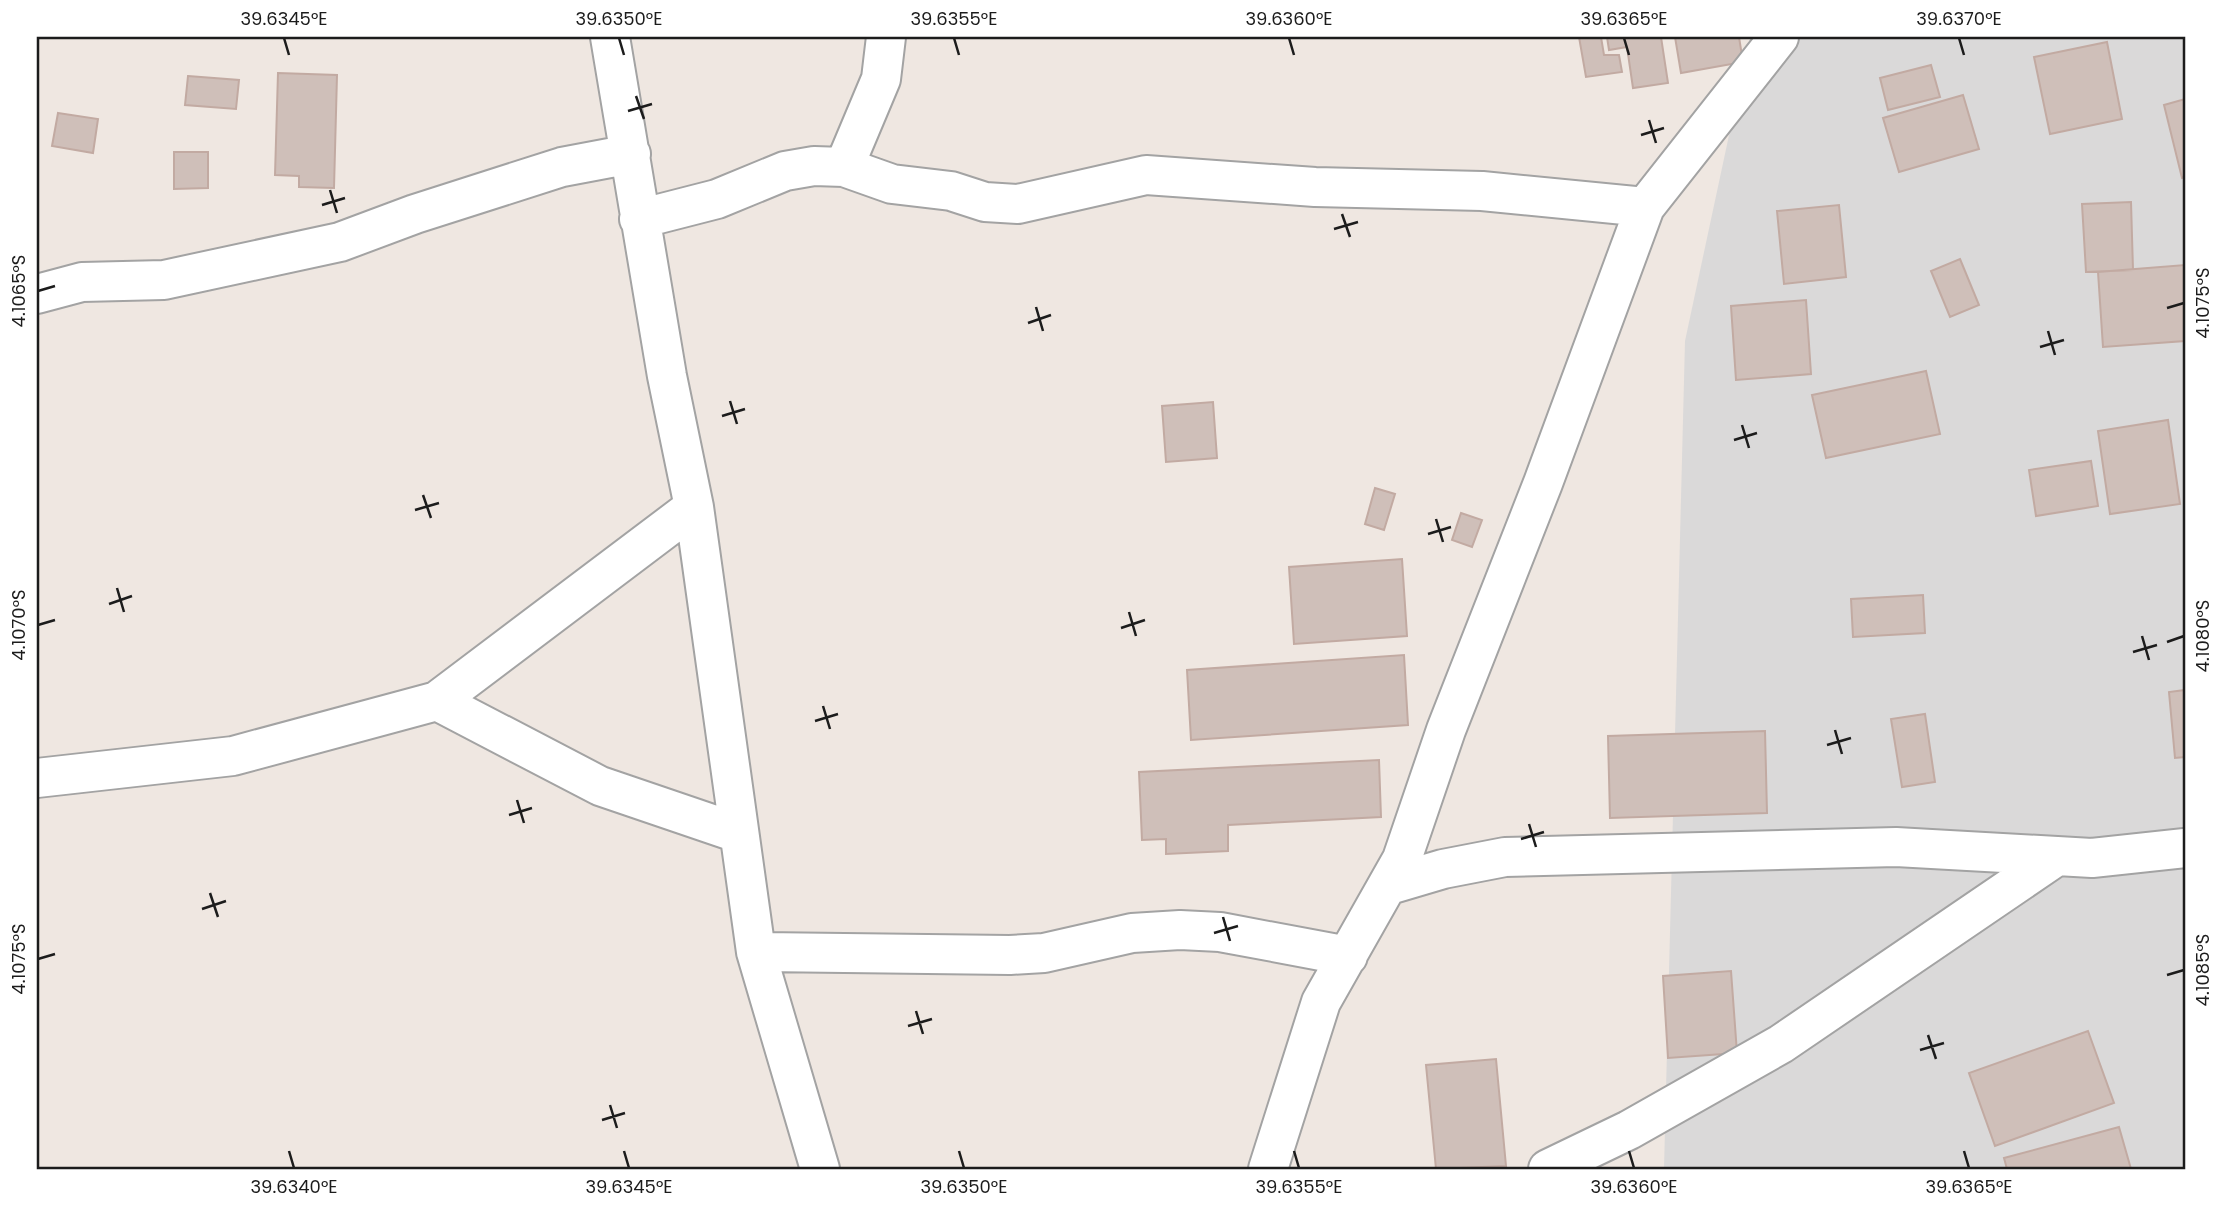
<svg xmlns="http://www.w3.org/2000/svg" width="2222" height="1206" viewBox="0 0 2222 1206" font-family="Poppins,sans-serif">
  <rect width="100%" height="100%" fill="#efe7e1"/>
  <path fill="#dad9d9" d="M1750 37H2185V1169H1664L1685 341Z"/>
  <path fill="#cfbfb9" stroke="#c2aaa2" stroke-width="2" d="M1579 37H1601L1604 55H1619L1622 72 1586 77Z
    M1607 37H1661L1668 83 1633 88 1627 47 1609 50Z
    M1675 37H1739L1743 62 1681 73Z
    M2107 42 2122 119 2050 134 2034 57Z
    M1931 65 1940 97 1888 110 1880 78Z
    M278 73 337 75 334 188 299 187V176L275 175Z
    M188 76 239 80 236 109 185 105Z
    M1963 95 1979 149 1899 172 1883 118Z
    M2185 99V177L2182 178 2164 105Z
    M58 113 98 119 93 153 52 146Z
    M174 152H208V188L174 189Z
    M2131 202 2133 270 2086 272 2082 204Z
    M1839 205 1846 277 1784 284 1777 211Z
    M1960 259 1979 305 1950 317 1931 271Z
    M2185 265V341L2103 347 2098 272Z
    M1806 300 1811 374 1736 380 1731 306Z
    M1926 371 1940 434 1826 458 1812 395Z
    M1213 402 1217 458 1166 462 1162 406Z
    M2168 420 2180 504 2110 514 2098 431Z
    M2091 461 2098 506 2036 516 2029 470Z
    M1375 488 1395 494 1384 530 1365 524Z
    M1461 513 1482 520 1472 547 1452 540Z
    M1402 559 1407 636 1294 644 1289 567Z
    M1923 595 1925 633 1853 637 1851 599Z
    M1404 655 1408 725 1191 740 1187 670Z
    M2185 690V757L2175 758 2169 692Z
    M1925 714 1935 782 1902 787 1891 719Z
    M1765 731 1767 813 1610 818 1608 736Z
    M1379 760 1381 817 1228 825V851L1166 854V839L1142 840 1139 772Z
    M1731 971 1737 1053 1668 1058 1663 976Z
    M2088 1031 2114 1103 1995 1146 1969 1073Z
    M1496 1059 1506 1166 1436 1169 1426 1065Z
    M2119 1127 2131 1169H2007L2004 1158Z"/>
  <g fill="none" stroke-linecap="round" stroke-linejoin="round">
    <g stroke="#a3a3a3" stroke-width="42">
      <path id="street" d="M610 37 667 376 694 507 756 952 820 1169
        M844 167 881 79 886 37
        M639 219 717 199 785 171 814 166 844 167 892 184 951 191 985 202 1018 204 1146 175 1315 187 1482 191 1645 207
        M37 294 82 282 164 280 340 242 415 214 562 167 631 154
        M437 701 600 786 738 833
        M37 778 233 756 437 701 694 507
        M1389 885 1443 869 1505 857 1896 847 2057 856
        M756 952 1010 955 1044 953 1132 933 1180 930 1220 932 1348 956
        M1268 1169 1321 1002 1402 859 1446 730 1543 483 1645 207 1779 37
        M1548 1169 1629 1130 1781 1044 2057 856 2092 858 2185 848"/>
    </g>
    <use href="#street" stroke="#fff" stroke-width="38"/>
  </g>
  <path fill="none" stroke="#1c1c1c" stroke-width="2.5" d="M284 38 289 55M619 38 624 55M954 38 959 55M1289 38 1294 55M1624 38 1629 55M1959 38 1964 55M636 96 644 119M628 111 652 104M1649 120 1656 143M1641 135 1664 128M330 190 337 213M322 205 345 198M1342 214 1350 237M1334 229 1358 222M38 291 55 286M1036 307 1043 331M2167 308 2184 303M1028 323 1051 315M2048 331 2055 355M2040 347 2064 340M730 401 737 424M722 416 745 409M1742 425 1749 448M1734 440 1757 433M423 495 431 518M415 510 439 503M1436 519 1443 542M1428 534 1451 527M117 588 124 612M109 604 132 596M1129 612 1136 636M38 625 55 620M1121 628 1145 620M2142 636 2149 660M2167 642 2184 636M2133 652 2157 645M823 706 830 729M815 721 838 714M1835 730 1842 754M1827 745 1851 738M517 800 524 823M509 815 532 808M1529 824 1536 847M1521 839 1544 832M210 893 218 917M202 909 226 901M1223 917 1230 941M1214 933 1238 926M38 959 55 954M2167 975 2184 970M916 1011 923 1034M908 1026 932 1019M1928 1035 1936 1059M1920 1050 1944 1043M610 1105 617 1128M602 1120 625 1113M289 1151 294 1168M624 1151 629 1168M959 1151 964 1168M1294 1151 1299 1168M1629 1151 1634 1168M1964 1151 1969 1168"/>
  <rect width="2222" height="1206" fill="none" stroke="#ffffff" stroke-width="77"/>
  <rect x="38" y="38" width="2146" height="1130" fill="none" stroke="#1c1c1c" stroke-width="2.5"/>
  <g font-size="18" text-anchor="middle" fill="#1c1c1c">
    <text x="284" y="25">39.6345°E</text>
    <text x="619" y="25">39.6350°E</text>
    <text x="954" y="25">39.6355°E</text>
    <text x="1289" y="25">39.6360°E</text>
    <text x="1624" y="25">39.6365°E</text>
    <text x="1959" y="25">39.6370°E</text>
    <text transform="translate(19 291) rotate(-90)" y="6">4.1065°S</text>
    <text transform="translate(2203 303) rotate(-90)" y="6">4.1075°S</text>
    <text transform="translate(19 625) rotate(-90)" y="6">4.1070°S</text>
    <text transform="translate(2203 636) rotate(-90)" y="6">4.1080°S</text>
    <text transform="translate(19 959) rotate(-90)" y="6">4.1075°S</text>
    <text transform="translate(2203 970) rotate(-90)" y="6">4.1085°S</text>
    <text x="294" y="1193">39.6340°E</text>
    <text x="629" y="1193">39.6345°E</text>
    <text x="964" y="1193">39.6350°E</text>
    <text x="1299" y="1193">39.6355°E</text>
    <text x="1634" y="1193">39.6360°E</text>
    <text x="1969" y="1193">39.6365°E</text>
  </g>
</svg>
